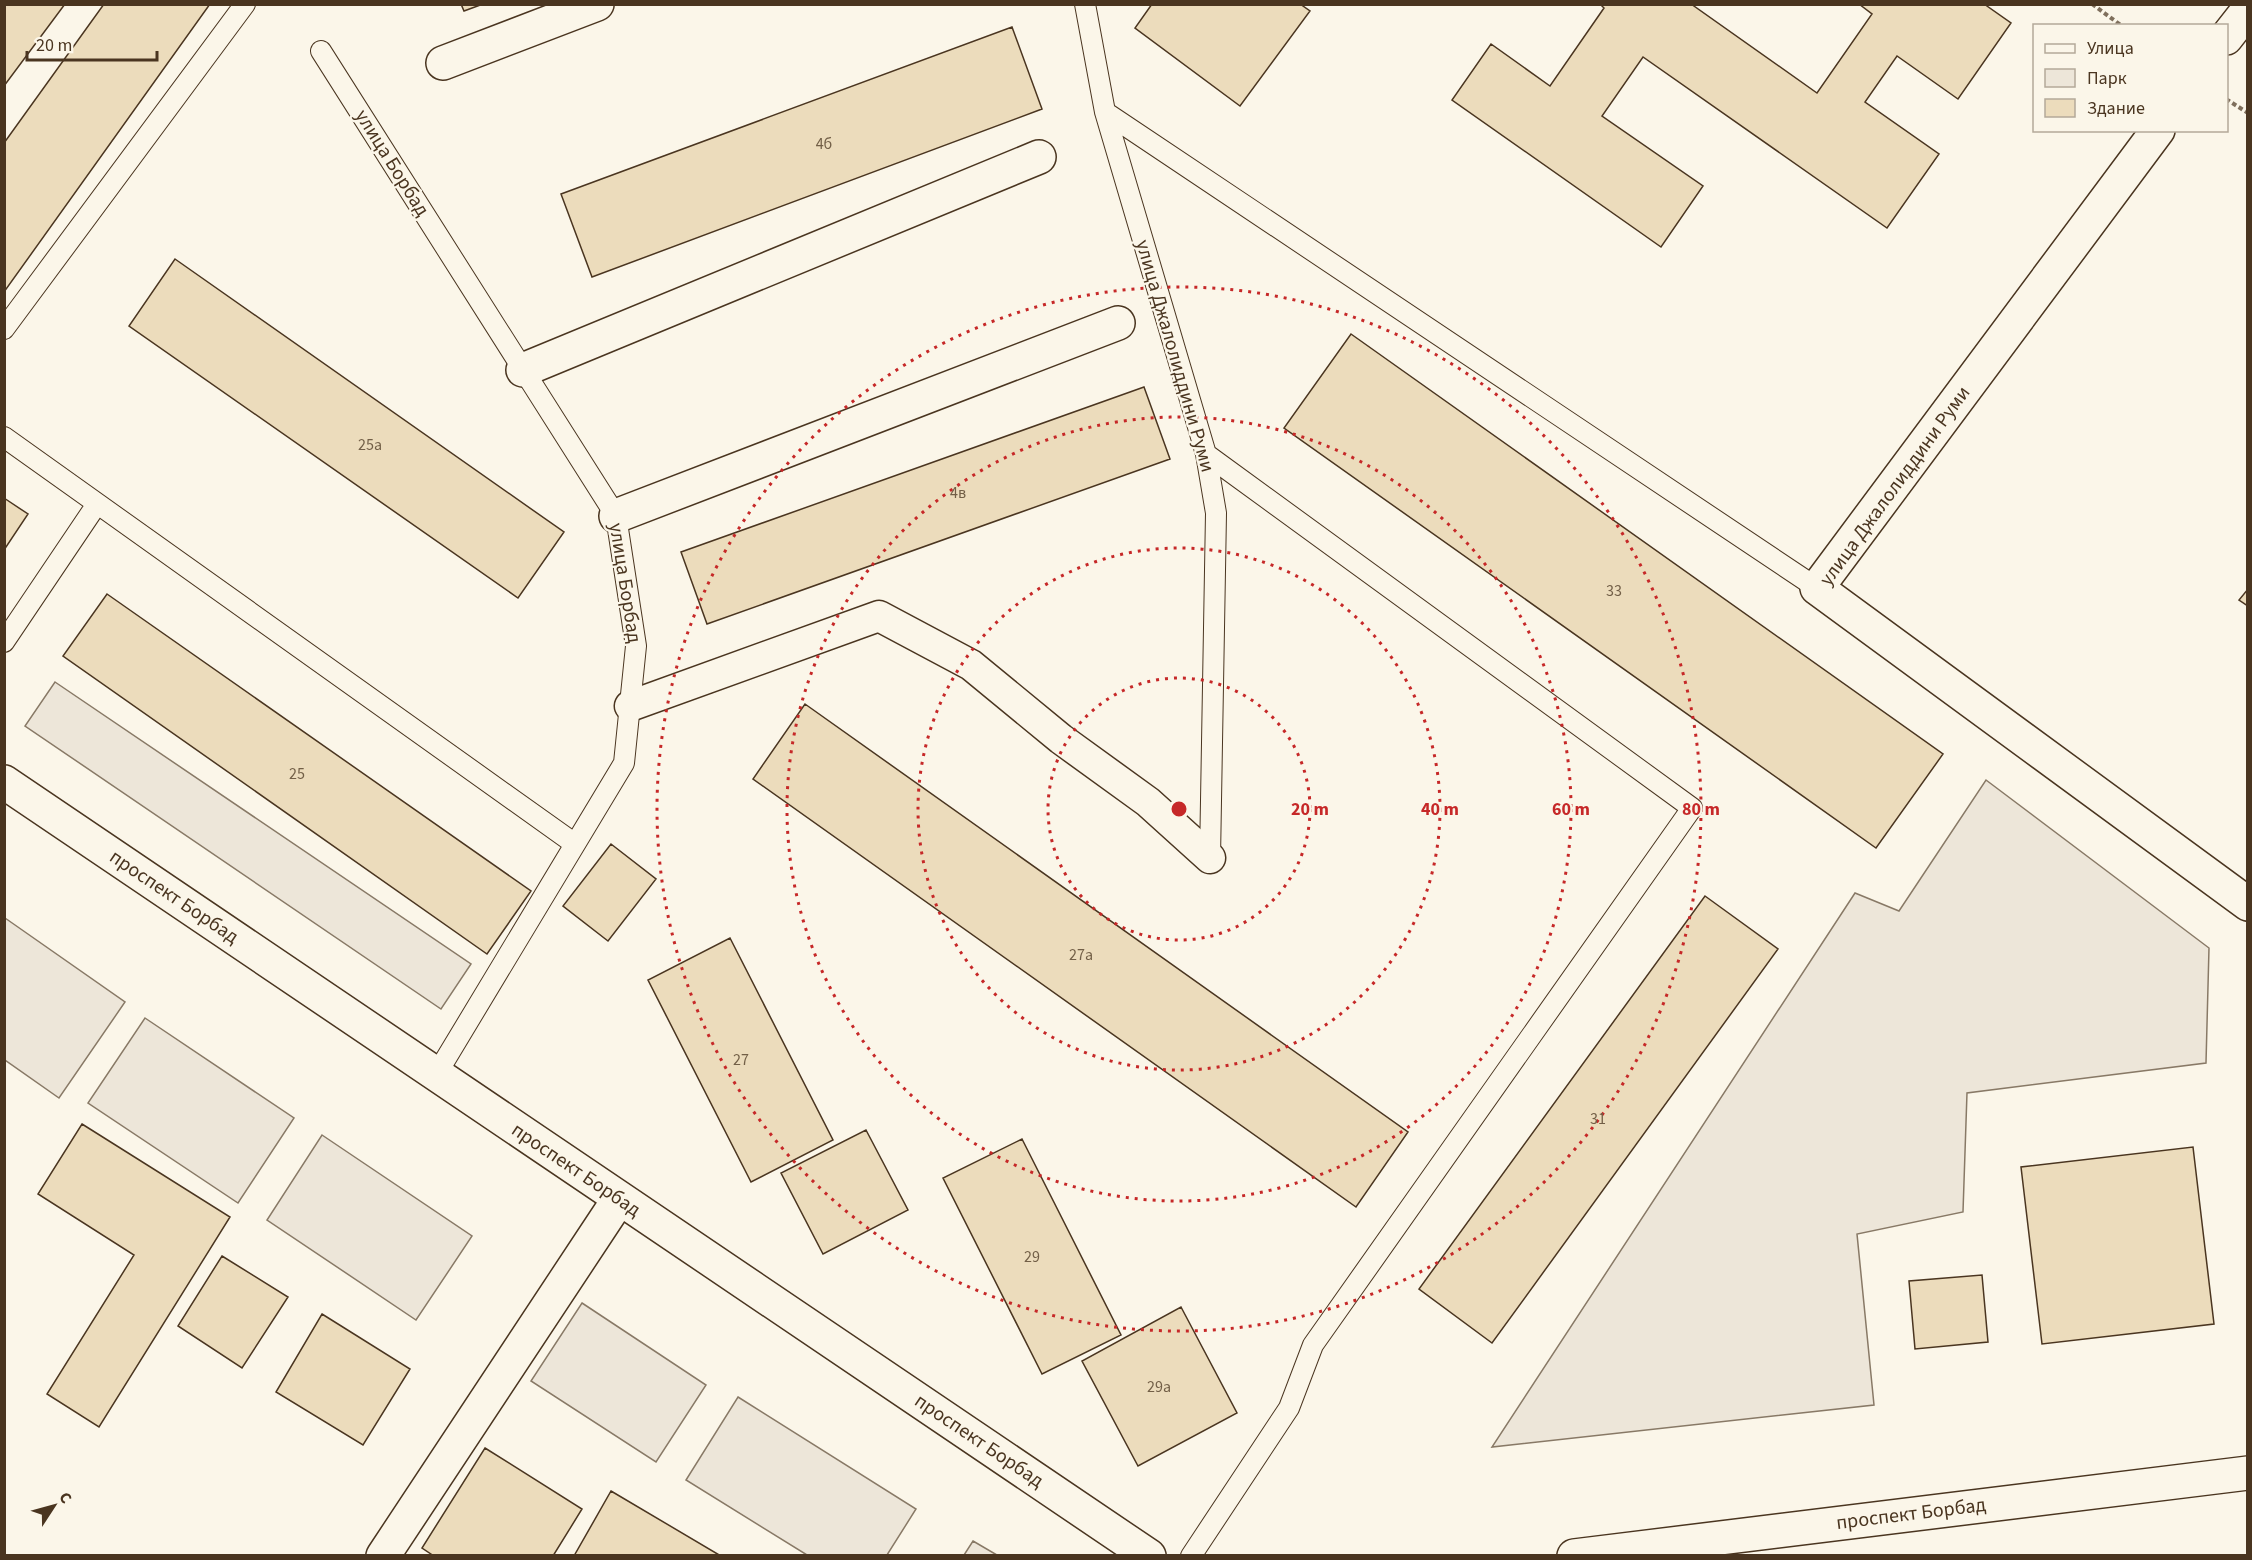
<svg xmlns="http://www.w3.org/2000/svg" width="2252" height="1560" viewBox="0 0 2252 1560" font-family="'Source Sans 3',sans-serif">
  <rect width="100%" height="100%" fill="#fbf6e9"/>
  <path fill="#ede6d9" stroke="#887966" stroke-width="1.5" d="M55 682 471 964 441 1009 25 726Z
    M1986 780 2209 948 2206 1063 1967 1093 1963 1212 1857 1234 1874 1405 1492 1447 1855 893 1899 911Z
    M5 918 125 1002 59 1098 5 1060Z
    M145 1018 294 1118 238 1203 88 1103Z
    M322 1135 472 1236 416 1320 267 1220Z
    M582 1303 706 1385 656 1462 531 1381Z
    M738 1397 916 1509 887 1555H807L686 1480Z
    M973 1541 997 1555H964Z"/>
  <path fill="#ecdcbc" stroke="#4a3520" stroke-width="1.5" d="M4 4H65L4 86Z
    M104 4H210L4 292V143Z
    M461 4H483L464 11Z
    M1152 4H1300L1310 11 1240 106 1135 28Z
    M1600 4H1691L1817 93 1872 14 1859 4H1984L2011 23 1958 99 1897 56 1865 102 1939 154 1887 228 1643 57 1602 116 1703 186 1661 247 1452 100 1491 44 1550 86 1604 8Z
    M1012 27 1042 109 592 277 561 194Z
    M175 259 564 532 518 598 129 326Z
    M1351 334 1943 754 1876 848 1284 428Z
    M1144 387 1170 459 707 624 681 552Z
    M4 498 28 514 4 550Z
    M2248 589V606L2239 600Z
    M107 594 531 891 487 954 63 656Z
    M805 704 1408 1132 1356 1207 753 779Z
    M611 844 656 879 608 941 563 906Z
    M1705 896 1778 949 1492 1343 1419 1289Z
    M730 938 833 1140 751 1182 648 980Z
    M82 1124 230 1217 99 1427 47 1394 134 1255 38 1194Z
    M866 1130 908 1210 823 1254 781 1173Z
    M1022 1139 1121 1335 1042 1374 943 1178Z
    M2193 1147 2214 1324 2042 1344 2021 1167Z
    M222 1256 288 1297 242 1368 178 1326Z
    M1982 1275 1988 1342 1915 1349 1909 1281Z
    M1181 1307 1237 1413 1138 1466 1082 1361Z
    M322 1314 410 1369 363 1445 276 1392Z
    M485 1448 582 1509 553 1556H434L422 1548Z
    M611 1491 721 1556H574Z"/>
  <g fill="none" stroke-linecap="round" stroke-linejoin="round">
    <g stroke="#4a3520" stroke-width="22">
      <path id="service" d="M1085 4 1105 112 1206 454 1216 513 1210 858
        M321 51 616 516 636 646 624 763 436 1075
        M1105 112 1817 588
        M4 329 245 4
        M4 437 575 844
        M4 642 97 504
        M1191 1556 1289 1408 1313 1345 1692 808 1206 454"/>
    </g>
    <g stroke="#4a3520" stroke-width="33">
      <path id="pedestrian" d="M630 706 879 616 971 665 1061 739 1148 802 1210 858"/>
    </g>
    <g stroke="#4a3520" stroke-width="36">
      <path id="minor" d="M2226 38 2248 10
        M443 63 597 4
        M2158 130 1817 588 2248 904
        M523 370 1039 157
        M616 516 1118 323
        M383 1556 619 1199"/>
    </g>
    <g stroke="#4a3520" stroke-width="36">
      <path id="tertiary" d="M4 782 1149 1556
        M1574 1556 2248 1473"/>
    </g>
    <path stroke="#7f6f5c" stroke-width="4" stroke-dasharray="4.5 3" stroke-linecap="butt" d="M2092 4 2122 26
      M2226 99 2248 113"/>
    <use href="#service" stroke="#fbf6e9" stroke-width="20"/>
    <use href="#pedestrian" stroke="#fbf6e9" stroke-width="30"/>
    <use href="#minor" stroke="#fbf6e9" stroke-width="33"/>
    <use href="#tertiary" stroke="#fbf6e9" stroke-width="33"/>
  </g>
  <g fill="none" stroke="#c62828" stroke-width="3" stroke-dasharray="3 6">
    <circle cx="1179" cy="809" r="131"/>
    <circle cx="1179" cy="809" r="261"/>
    <circle cx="1179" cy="809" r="392"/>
    <circle cx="1179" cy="809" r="522"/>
  </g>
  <g text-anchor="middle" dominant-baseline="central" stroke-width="4.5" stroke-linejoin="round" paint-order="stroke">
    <g font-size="16" fill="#725f47">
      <text x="824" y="144">4б</text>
      <text x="370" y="445">25а</text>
      <text x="958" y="493">4в</text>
      <text x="1614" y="591">33</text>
      <text x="297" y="774">25</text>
      <text x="1081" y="955">27а</text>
      <text x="741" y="1060">27</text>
      <text x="1598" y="1119">31</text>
      <text x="1032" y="1257">29</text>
      <text x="1159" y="1387">29а</text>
    </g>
    <g font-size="20" fill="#4a3520" stroke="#fbf6e9">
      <text transform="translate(392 163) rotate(58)">улица Борбад</text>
      <text transform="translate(1175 356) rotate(74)">улица Джалолиддини Руми</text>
      <text transform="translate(1895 486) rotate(-54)">улица Джалолиддини Руми</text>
      <text transform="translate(625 583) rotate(81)">улица Борбад</text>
      <text transform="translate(174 897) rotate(34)">проспект Борбад</text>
      <text transform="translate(576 1170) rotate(34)">проспект Борбад</text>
      <text transform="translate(979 1441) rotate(34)">проспект Борбад</text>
      <text transform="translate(1911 1514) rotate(-7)">проспект Борбад</text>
    </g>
  </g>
  <circle cx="1179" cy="809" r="9" fill="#c62828" stroke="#fbf6e9" stroke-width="3"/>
  <g font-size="18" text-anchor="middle" font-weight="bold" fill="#c62828" stroke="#fbf6e9" stroke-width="4.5" stroke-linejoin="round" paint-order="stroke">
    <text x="1310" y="815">20 m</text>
    <text x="1440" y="815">40 m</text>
    <text x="1571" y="815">60 m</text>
    <text x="1701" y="815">80 m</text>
  </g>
  <rect width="2252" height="1560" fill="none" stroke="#4a3520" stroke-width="12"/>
  <rect x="2033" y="24" width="195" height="108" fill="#fbf6e9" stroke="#b4a999" stroke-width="1.5"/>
  <rect x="2045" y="44" width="30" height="9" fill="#fbf6e9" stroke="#b4a999" stroke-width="1.5"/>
  <text x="2087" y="54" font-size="18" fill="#4a3520">Улица</text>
  <rect x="2045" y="69" width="30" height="18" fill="#ede6d9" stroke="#b4a999" stroke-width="1.5"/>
  <text x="2087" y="84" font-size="18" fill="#4a3520">Парк</text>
  <rect x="2045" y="99" width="30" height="18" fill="#ecdcbc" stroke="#b4a999" stroke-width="1.5"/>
  <text x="2087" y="114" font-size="18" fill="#4a3520">Здание</text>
  <g transform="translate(54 1506) rotate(54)" stroke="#fbf6e9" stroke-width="4.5" paint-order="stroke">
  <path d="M0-4.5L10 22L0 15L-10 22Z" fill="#4a3520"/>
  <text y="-9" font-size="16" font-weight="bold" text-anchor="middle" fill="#4a3520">С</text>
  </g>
  <path d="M27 51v9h130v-9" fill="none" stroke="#4a3520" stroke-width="3"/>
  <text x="36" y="51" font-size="18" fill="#4a3520" stroke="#fbf6e9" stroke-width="4.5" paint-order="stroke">20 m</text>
</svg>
